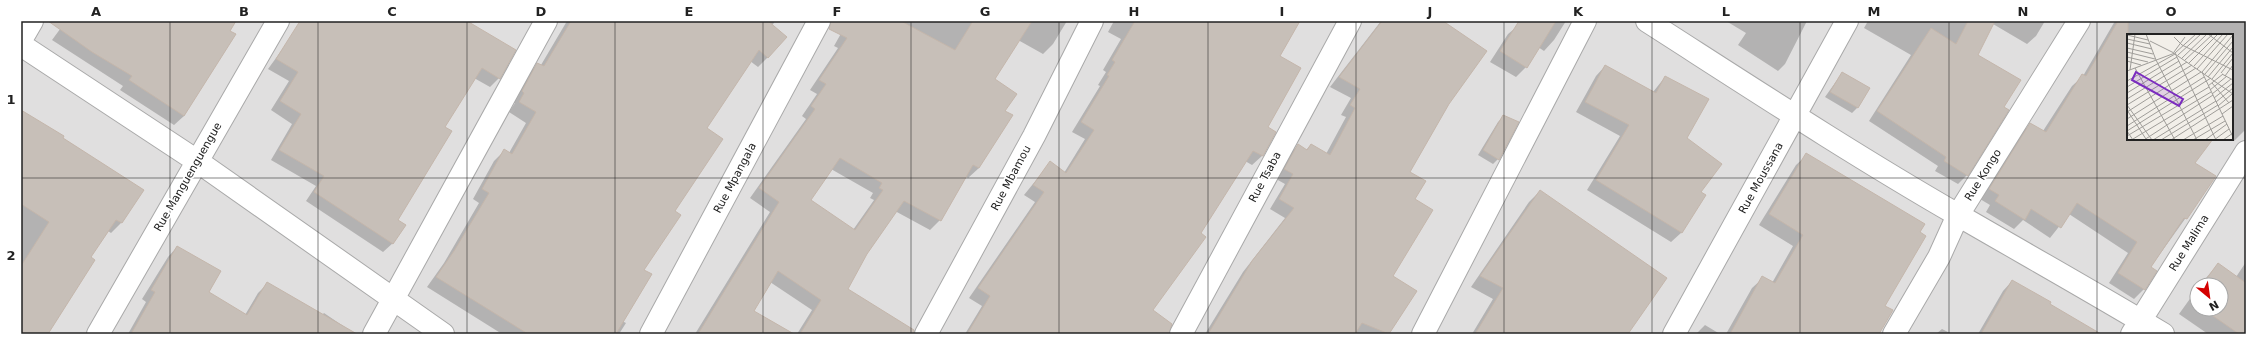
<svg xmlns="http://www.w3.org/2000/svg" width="2267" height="355" viewBox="0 0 2267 355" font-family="'DejaVu Sans',sans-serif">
  <rect width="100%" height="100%" fill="#f2efe9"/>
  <path fill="#e0dfdf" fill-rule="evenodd" d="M21 21H2246V334H21ZM2128 35H2232V139H2128ZM2197 285H2221V309H2197Z"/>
  <path fill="#0003" fill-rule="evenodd" d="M66 21H235L184 116 174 125 120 90 123 86 52 40Z
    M303 21H465L499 78 490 87 474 78 444 127 397 220 393 243 383 252 306 201 316 186 271 160 292 124 271 110 289 81 268 69Z
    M567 21H775L772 26 768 57 758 67 750 61 705 128 674 212 643 270 622 321 626 323 619 334H502L427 287 444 263 479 203 473 199 494 161 504 151 509 153 526 123 509 112 515 103 512 102 528 74 538 64 541 65Z
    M848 21H1067L1053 44 1043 54 1018 40 994 80 1004 111 979 168 968 178 966 176 940 220 930 230 895 211 866 253 847 289 888 334H797L812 310 770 282 752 312 792 334H695L770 212 750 198 806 119 802 116 817 94 810 90 838 48 834 46ZM831 169 873 193 870 198 874 200 853 230 810 200Z
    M1114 21H1299L1278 57 1266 127 1275 132 1262 156 1252 165 1245 161 1151 310 1168 334H965L982 306 969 298 1035 202 1024 195 1050 163 1064 173 1085 139 1072 132 1100 86 1098 85 1106 72 1103 70 1121 39 1108 32Z
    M1381 21H1443L1448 103 1409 172 1414 199 1392 276 1415 291 1388 334H1205L1243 272 1285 218 1270 209 1285 184 1276 179 1288 155 1298 146 1306 150 1311 145 1326 154 1346 117 1341 115 1351 98 1330 87Z
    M1524 21H1566L1554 40 1544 51 1538 47 1526 67 1516 77 1490 62 1508 34Z
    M1726 21H1807L1785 64 1778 71 1738 45 1746 33Z
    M1868 21H2045L2036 36 2027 44 1993 24 1976 55 2003 107 2008 110 1967 175 1958 184 1935 171 1938 166 1869 121 1911 55 1864 28Z
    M2115 21H2246V129L2234 141 2231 139 2232 35H2128V139H2149L2215 177 2150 268 2144 289 2134 299 2109 283 2128 253 2069 214 2050 238 2023 220 2014 229 1986 212 1990 205 1980 199 2020 134 2031 124 2043 131 2072 86 2083 76Z
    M1605 66 1653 92 1665 77 1686 139 1700 192 1704 195 1681 233 1671 242 1587 190 1620 136 1576 112 1596 76Z
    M1842 73 1858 107 1852 113 1825 97Z
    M21 111 142 190 121 223 111 233 108 231 90 257 46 334H21Z
    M1504 116 1498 159 1493 164 1478 155 1498 122Z
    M1807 155 1919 233 1884 306 1873 334H1726L1752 288 1763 278 1772 283 1793 246 1759 225 1796 165Z
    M1540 191 1627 334H1472L1493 299 1471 287 1529 202Z
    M177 247 208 292 245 315 258 293 267 284 322 315 324 313 352 332 350 334H128L146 302 142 299 168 257Z
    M2246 262V334H2208L2179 314 2197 289V309H2221V285H2200L2218 264 2236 277Z
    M2012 281 2048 304 2099 334H1978L2003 291Z
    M1705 325 1720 334H1696Z
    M1942 329 1952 334H1936Z"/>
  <path fill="#c7bfb8" stroke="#c4b6ab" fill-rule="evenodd" d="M48 21H236L230 31 236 34 184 116 129 80 132 76 92 52Z
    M300 21H467L516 50 500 79 482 68 445 127 452 131 398 220 406 225 393 244 314 192 324 176 279 150 301 114 280 101 298 72 276 59Z
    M571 21H768L787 37 768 58 759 50 707 128 723 139 675 211 681 215 644 270 652 274 616 334H528L436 277 454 251 489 193 482 189 504 149 512 154 536 112 519 102 524 93 522 91 537 63 544 66Z
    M831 21H901L955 50 973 21H1032L995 79 1017 94 1005 111 1013 115 979 168 973 165 941 221 904 201 867 254 848 289 914 330V334H800L821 300 778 271 754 311 794 334H698L779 202 759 188 815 109 811 106 826 84 819 80 847 38 829 29ZM840 158 882 183 879 188 883 190 855 230 811 200Z
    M1135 21H1300L1280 56 1301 68 1268 127 1276 132 1263 156 1253 151 1201 233 1206 237 1153 310 1172 324 1169 334H967L990 296 978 288 1044 192 1033 185 1050 161 1066 173 1094 130 1081 122 1109 76 1107 75 1115 62 1112 60Z
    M1382 21H1443L1487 51 1449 104 1410 172 1426 181 1415 199 1433 210 1393 276 1417 291 1389 334 1362 323 1355 334H1208L1252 261 1294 208 1279 199 1293 174 1284 169 1298 144 1307 150 1311 144 1330 155 1355 108 1350 105 1360 89 1339 77Z
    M1519 21H1556L1527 68 1500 51Z
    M1968 21H1995L1978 55 2021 80 2004 107 2009 110 1968 176 1944 161 1946 157 1877 111 1931 28 1956 44Z
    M2118 21H2128V139H2213L2195 163 2216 176 2187 219 2184 218 2151 267 2157 271 2145 290 2118 273 2137 242 2077 203 2061 228 2031 209 2025 220 1995 201 1999 195 1989 189 2030 123 2046 132 2082 74 2086 76Z
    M1605 65 1656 93 1665 76 1709 99 1687 138 1722 164 1701 192 1706 195 1682 233 1596 180 1629 125 1585 102Z
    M1842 72 1870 88 1858 108 1830 92Z
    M21 110 64 136 63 138 144 190 122 223 116 220 91 257 95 260 48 334H21V266L49 222 21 204Z
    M1503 115 1519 122 1499 160 1483 150Z
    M1806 153 1925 224 1920 232 1926 236 1885 306 1893 310 1879 334H1730L1762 276 1775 283 1803 235 1769 214Z
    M1540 190 1667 278 1628 334H1475L1503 288 1480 276Z
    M177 246 221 271 209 292 247 315 267 282 357 334H131L155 292 151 290Z
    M2218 263 2246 283V334H2239L2203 309H2221V285H2202Z
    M2012 280 2051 302 2050 304 2101 334H1981Z"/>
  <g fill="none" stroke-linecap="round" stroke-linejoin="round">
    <g stroke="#a9a9a9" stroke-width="24">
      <path id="street" d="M1647 21C1750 87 1852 154 1958 215 2027 255 2095 293 2163 334
        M21 40 32 21
        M21 45 197 161 443 334
        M98 334 278 21
        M374 334 546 21
        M651 334 819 21
        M926 334 1034 136 1092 21
        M1181 334 1350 21
        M1423 334 1585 21
        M1674 334 1847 21
        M1894 334 1939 257 1958 215 2079 21
        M2132 334 2246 152"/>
    </g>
    <use href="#street" stroke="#fff" stroke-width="22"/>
  </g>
  <path fill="none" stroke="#222" stroke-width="1" stroke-opacity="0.55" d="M170 21V334M318 21V334M467 21V334M615 21V334M763 21V334M911 21V334M1059 21V334M1208 21V334M1356 21V334M1504 21V334M1652 21V334M1800 21V334M1949 21V334M2097 21V334M21 178H2246"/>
  <g text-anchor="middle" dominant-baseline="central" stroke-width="3.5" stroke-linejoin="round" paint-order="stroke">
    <g font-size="11" fill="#222" stroke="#fff">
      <text transform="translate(1983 175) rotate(-58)">Rue Kongo</text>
      <text transform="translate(188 177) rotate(-60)">Rue Manguenguengue</text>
      <text transform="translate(1265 177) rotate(-62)">Rue Tsaba</text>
      <text transform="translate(735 178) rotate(-62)">Rue Mpangala</text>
      <text transform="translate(1011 178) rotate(-62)">Rue Mbamou</text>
      <text transform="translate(1761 178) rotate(-61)">Rue Moussana</text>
      <text transform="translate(2189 243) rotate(-58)">Rue Malima</text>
    </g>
  </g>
  <g transform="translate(2127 34)">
    <rect width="106" height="106" fill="#f2efe9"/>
    <path fill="none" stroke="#9f9d99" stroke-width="1" d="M19 0 29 26M81 0 106 19M0 1 21 6M106 1 75 38 106 103M47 3 55 11 106 36M0 5 23 10M23 7 47 19M0 9 25 15M0 14 26 20M0 18 28 25M47 18 58 3M48 19 69 0M51 21 74 0M0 23 21 28M55 24 80 0M29 26 70 106M58 26 86 0M0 27 14 31M62 29 91 0M67 32 96 0M8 34 48 106M70 35 101 0M3 36 8 0M0 37 48 19 89 106M94 39 106 24M78 40 106 7M95 40 106 46M98 42 106 31M81 43 106 13M85 45 106 19M0 47 48 20 106 60M85 49 102 69M81 52 96 40M0 53 50 23M83 56 100 42M0 59 52 27M85 60 104 45M87 64 106 49M0 65 60 28M89 68 106 54M0 71 65 31M0 71 25 106M91 72 105 60M0 76 19 105M0 78 69 34M95 80 106 72M0 85 74 38M0 92 77 43M0 102 82 53M6 105 84 58M6 106 0 97 84 44M17 106 86 61M26 106 89 67M34 106 91 71M44 106 106 66M56 106 96 82M66 106 98 87M78 106 100 90M87 106 102 95M96 106 106 99"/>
    <path fill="#7b2cbf" fill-opacity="0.15" stroke="#7b2cbf" stroke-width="2" d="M9 38 56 65 52 72 5 46Z"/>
    <rect width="106" height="106" fill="none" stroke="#222" stroke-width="2"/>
  </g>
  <rect width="2267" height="355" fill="none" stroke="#ffffff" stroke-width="44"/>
  <g transform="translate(2209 297) rotate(151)"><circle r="19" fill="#ffffff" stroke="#a7a7a7"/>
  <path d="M0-3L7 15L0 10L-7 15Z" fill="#d40000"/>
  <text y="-6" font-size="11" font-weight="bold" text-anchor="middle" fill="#222222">N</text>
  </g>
  <rect x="22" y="22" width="2223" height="311" fill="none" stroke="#222" stroke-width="1.5"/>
  <g font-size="13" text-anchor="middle" font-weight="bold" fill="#222">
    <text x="96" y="16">A</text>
    <text x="244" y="16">B</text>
    <text x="392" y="16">C</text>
    <text x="541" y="16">D</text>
    <text x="689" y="16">E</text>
    <text x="837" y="16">F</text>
    <text x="985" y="16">G</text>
    <text x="1134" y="16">H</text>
    <text x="1282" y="16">I</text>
    <text x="1430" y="16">J</text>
    <text x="1578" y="16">K</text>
    <text x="1726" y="16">L</text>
    <text x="1874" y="16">M</text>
    <text x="2023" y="16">N</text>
    <text x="2171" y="16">O</text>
    <text x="11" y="104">1</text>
    <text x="11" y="260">2</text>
  </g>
</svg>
